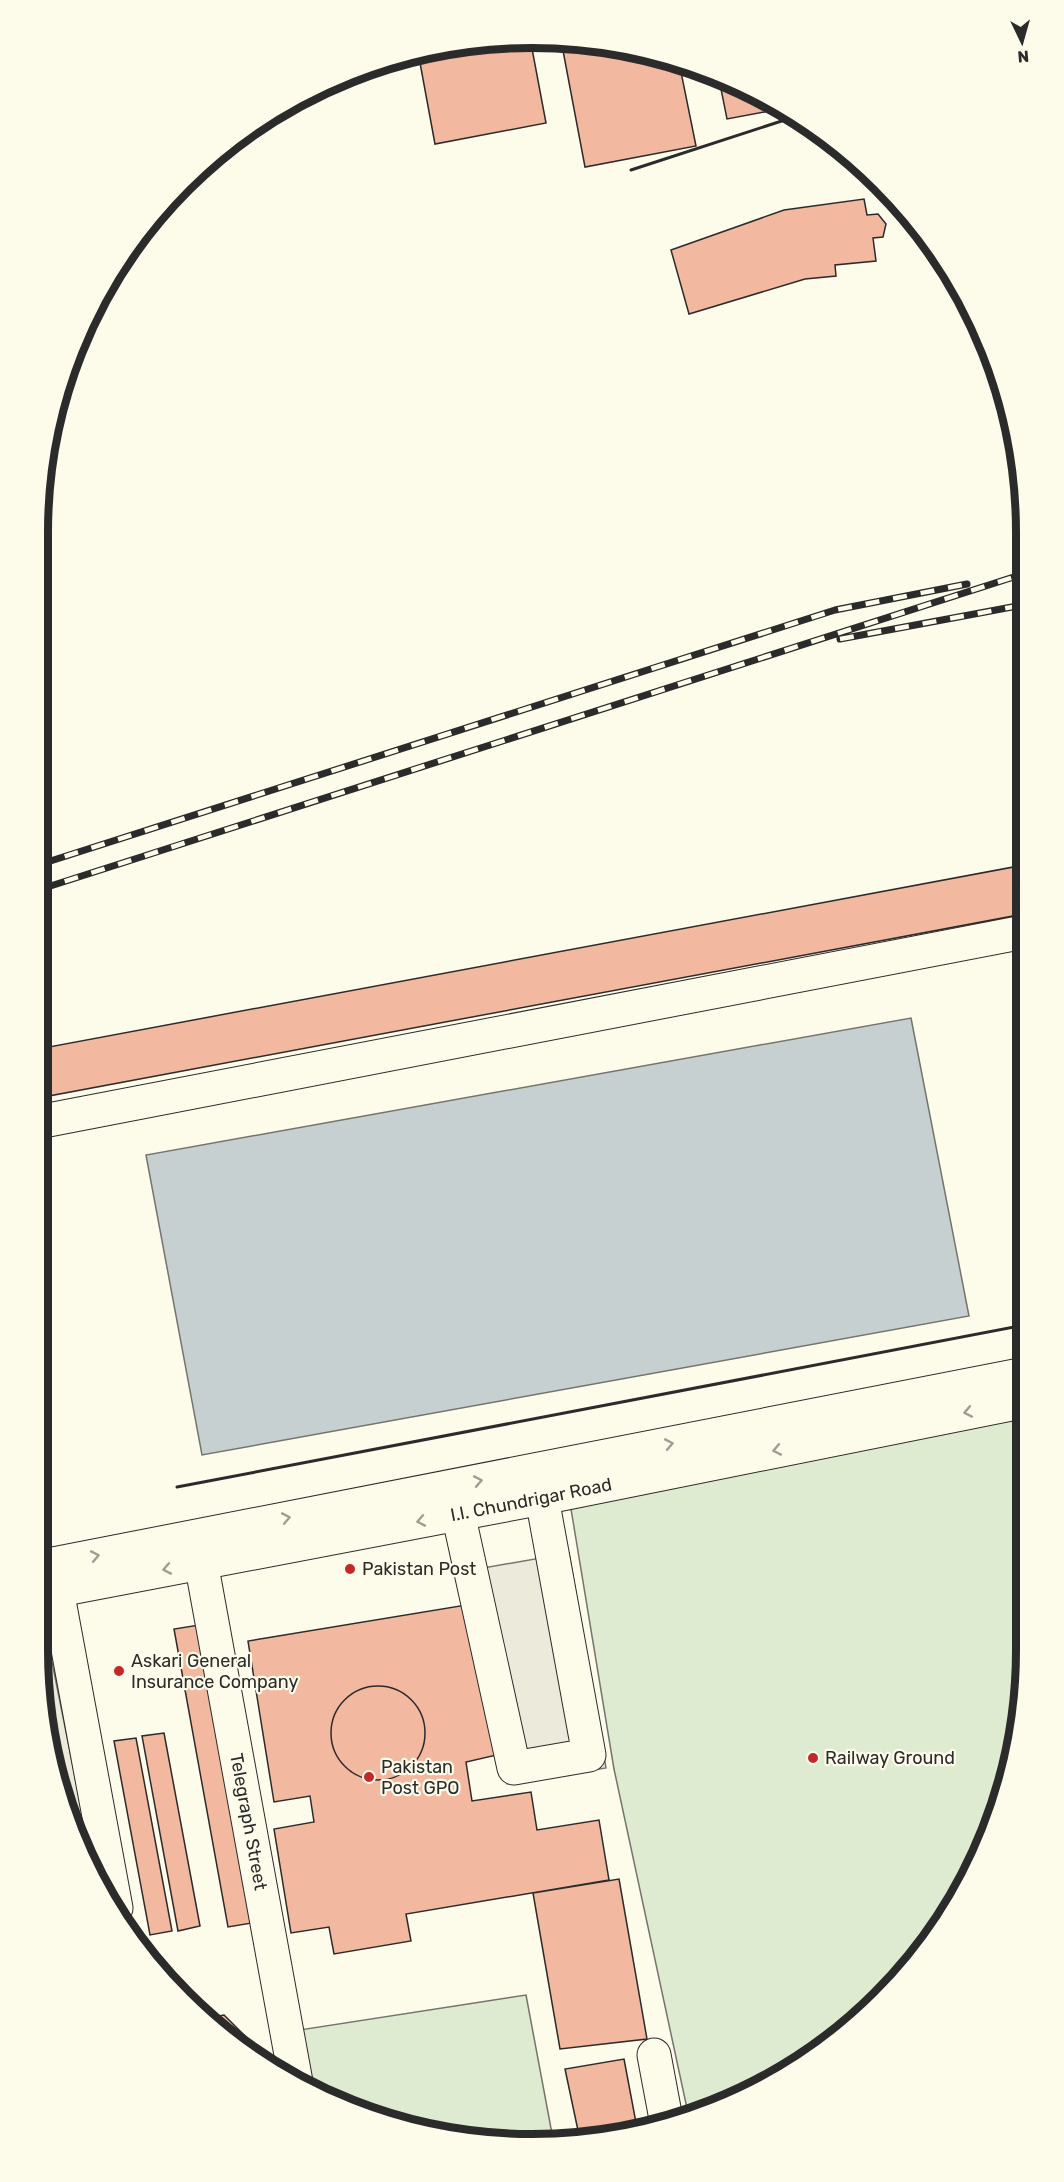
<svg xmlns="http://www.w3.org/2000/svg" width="1064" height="2182" viewBox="0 0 1064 2182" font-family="Rubik,sans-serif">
  <rect width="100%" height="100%" fill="#fdfbea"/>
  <path fill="#deebd1" stroke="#74746e" stroke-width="1.5" d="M1026 1401V1650L1017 1747 989 1840 904 1976 833 2042 751 2093 688 2113 614 1769 571 1509 756 1454Z
    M526 1995 553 2139 435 2135 291 2080 280 2033Z"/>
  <path fill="#eceadb" stroke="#74746e" stroke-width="1.5" d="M569 1553 606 1768 507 1784 466 1571Z
    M50 1652 83 1817 69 1819 64 1809 38 1654Z"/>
  <path fill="#c7d0d0" stroke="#74746e" stroke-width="1.5" d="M911 1018 969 1316 202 1455 146 1155Z"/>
  <path fill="#f2b8a0" stroke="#2b2b2b" stroke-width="1.5" d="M530 38 546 123 435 144 418 52 436 47Z
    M561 40 629 47 679 62 696 146 585 167Z
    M718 74 722 75 780 109 727 119Z
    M864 199 867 215 878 214 886 224 883 237 873 238 876 261 835 265 836 276 805 279 689 314 671 250 784 210Z
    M1024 865V914L38 1098V1049Z
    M472 1604 501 1754 466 1762 472 1801 531 1792 537 1830 599 1820 609 1880 406 1914 411 1941 334 1954 329 1927 291 1933 274 1829 314 1822 310 1796 274 1802 248 1641Z
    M199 1625 252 1923 228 1927 174 1629Z
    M331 1733a47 47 0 1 1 94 0a47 47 0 1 1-94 0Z
    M164 1733 200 1926 178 1931 142 1736Z
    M136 1738 172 1931 150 1935 114 1741Z
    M619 1879 647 2039 560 2049 533 1893Z
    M224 2015 253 2044 256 2057 203 2019Z
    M624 2059 637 2128 597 2140H580L565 2069Z"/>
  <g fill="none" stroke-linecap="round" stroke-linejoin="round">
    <g stroke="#2b2b2b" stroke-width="35">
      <g id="minor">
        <path d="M38 1122 1024 932"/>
        <path d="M458 1513 514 1768 589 1755 542 1498"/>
        <path id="s1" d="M201 1562 296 2082"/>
        <path d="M57 1590 116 1908"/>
        <path d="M654 2055 666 2119"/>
      </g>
    </g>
    <g stroke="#2b2b2b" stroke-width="35">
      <g id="major">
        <path d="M38 1567 1025 1374"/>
        <path id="s2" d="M38 1594 542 1498 1026 1401"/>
      </g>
    </g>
    <use href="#minor" stroke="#fdfbea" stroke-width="33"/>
    <use href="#major" stroke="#fdfbea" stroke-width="33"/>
    <g stroke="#2b2b2b" stroke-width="7">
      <path id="rail" d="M840 639 1023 605
        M38 865 835 610 967 584
        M38 890 1023 574"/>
    </g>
    <use href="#rail" stroke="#fdfbea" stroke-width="4.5" stroke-dasharray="14" stroke-linecap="butt"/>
    <path stroke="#2b2b2b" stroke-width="3" d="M631 170 794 117
      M177 1487 1025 1325"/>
  </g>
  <defs><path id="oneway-chevron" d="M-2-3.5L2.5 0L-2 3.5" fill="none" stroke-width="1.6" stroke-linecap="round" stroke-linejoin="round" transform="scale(1.5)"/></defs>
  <g stroke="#9e9d94">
    <use href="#oneway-chevron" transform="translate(968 1412) rotate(169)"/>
    <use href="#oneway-chevron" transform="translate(669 1444) rotate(-11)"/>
    <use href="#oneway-chevron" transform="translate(777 1450) rotate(169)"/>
    <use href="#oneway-chevron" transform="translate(478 1481) rotate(-11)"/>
    <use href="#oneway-chevron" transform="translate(286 1518) rotate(-11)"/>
    <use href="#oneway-chevron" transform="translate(421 1521) rotate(169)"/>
    <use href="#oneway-chevron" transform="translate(95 1556) rotate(-11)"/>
    <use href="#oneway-chevron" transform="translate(167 1569) rotate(169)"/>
  </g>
  <g fill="#c62828" stroke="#fdfbea" stroke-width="2">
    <circle cx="350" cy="1569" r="6"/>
    <circle cx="119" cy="1671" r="6"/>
    <circle cx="813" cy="1758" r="6"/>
    <circle cx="369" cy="1777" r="6"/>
  </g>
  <g text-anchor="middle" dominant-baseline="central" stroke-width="4.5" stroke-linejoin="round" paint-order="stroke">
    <g font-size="18" fill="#2b2b2b" stroke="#fdfbea">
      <text stroke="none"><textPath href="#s2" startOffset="502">I.I. Chundrigar Road</textPath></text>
      <text stroke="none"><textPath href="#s1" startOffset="264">Telegraph Street</textPath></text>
    </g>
    <g font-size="18" fill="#2b2b2b" stroke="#fdfbea" text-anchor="start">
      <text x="362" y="1569">Pakistan Post</text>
      <text x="131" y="1661">Askari General<tspan x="131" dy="21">Insurance Company</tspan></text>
      <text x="825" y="1758">Railway Ground</text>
      <text x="381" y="1767">Pakistan<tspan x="381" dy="21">Post GPO</tspan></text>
    </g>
  </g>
  <path d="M0 0H1064V2182H0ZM532 48H532A484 484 0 0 1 1016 532V1650A484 484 0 0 1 532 2134H532A484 484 0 0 1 48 1650V532A484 484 0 0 1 532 48Z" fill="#fdfbea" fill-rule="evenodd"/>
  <path fill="none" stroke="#2b2b2b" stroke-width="8" d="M532 48H532A484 484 0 0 1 1016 532V1650A484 484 0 0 1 532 2134H532A484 484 0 0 1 48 1650V532A484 484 0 0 1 532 48Z"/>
  <g transform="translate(1022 42) rotate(175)" stroke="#fdfbea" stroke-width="4.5" paint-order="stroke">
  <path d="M0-4.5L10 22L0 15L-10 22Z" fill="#2b2b2b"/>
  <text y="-9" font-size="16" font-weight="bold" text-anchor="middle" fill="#2b2b2b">N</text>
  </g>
</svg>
